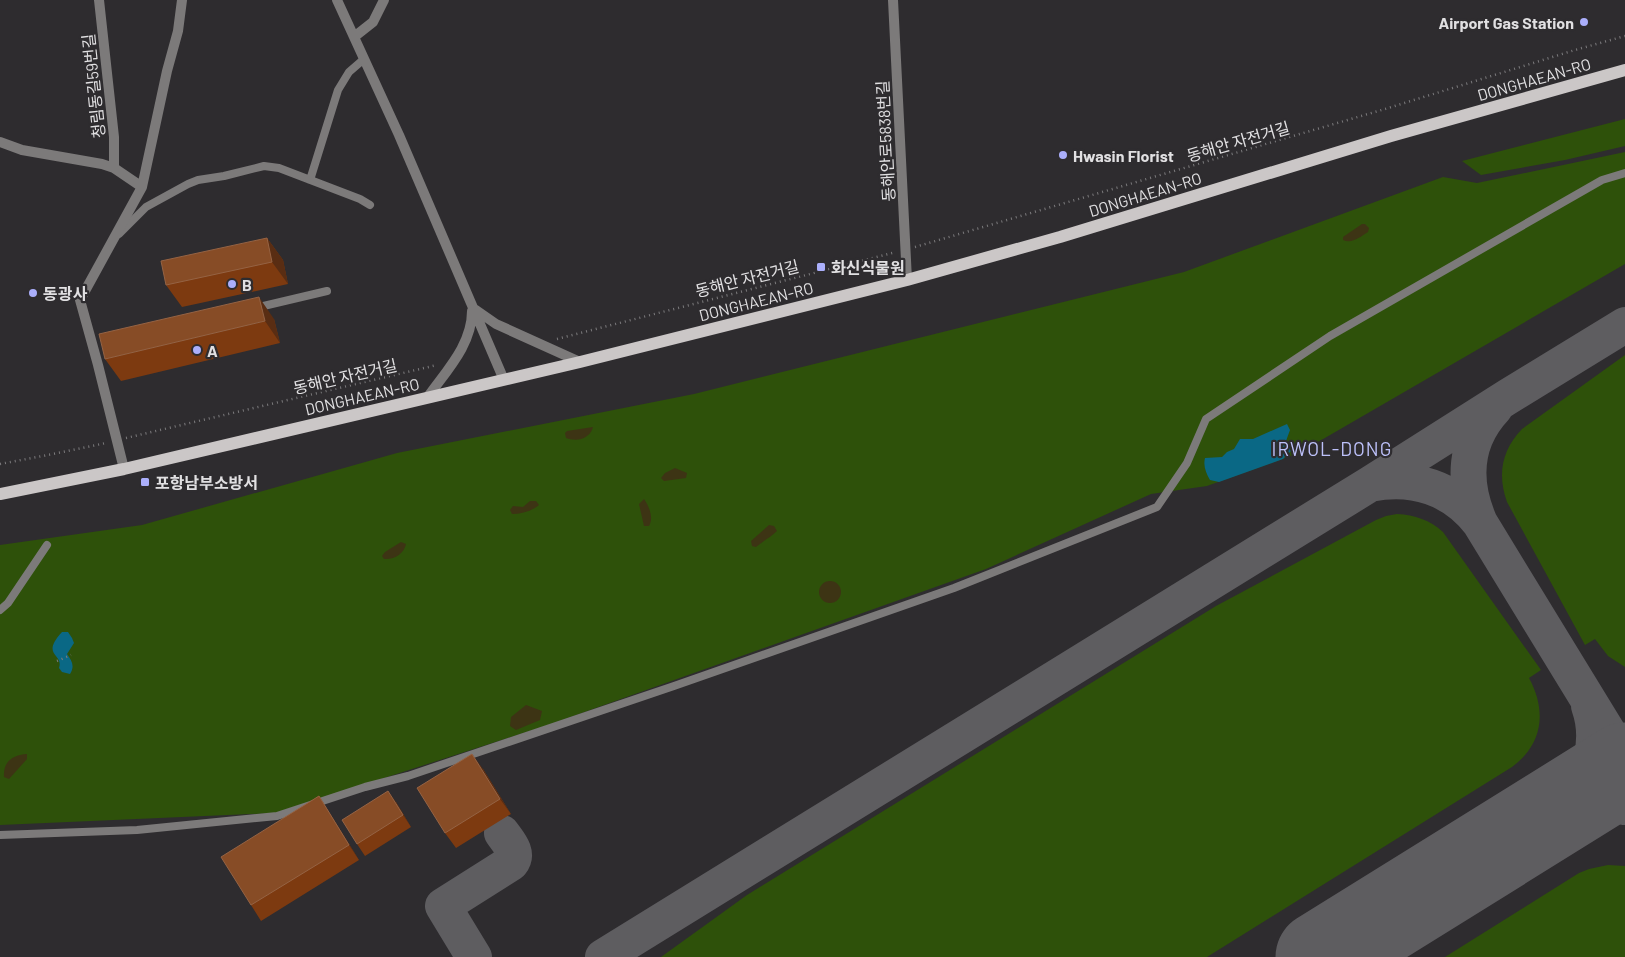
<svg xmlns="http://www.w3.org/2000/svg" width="1625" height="957" viewBox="0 0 1625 957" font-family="Barlow,'Noto Sans KR',sans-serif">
  <rect width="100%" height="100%" fill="#2e2c2f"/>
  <path fill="#2e510a" d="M1625 119V146L1565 160 1481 175 1462 161Z
    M1625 152V264L1299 453 1207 486 1151 494 986 569 548 725 276 813 0 825V545L142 525 397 453 694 394 1184 272 1443 177 1477 183Z
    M1625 355V667L1608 656 1595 639 1585 645 1507 502C1497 474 1502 450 1522 429Z
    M1397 514C1415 515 1430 520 1443 532L1541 670 1529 678C1547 711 1543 744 1512 767L1207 957H661L747 895 1216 606 1376 520 1386 516Z
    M1608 865 1625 866V957H1445L1579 873 1589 869Z"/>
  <path fill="#3d3414" d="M1362 224H1365L1369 228 1368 232C1360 237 1352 244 1343 240V237Z
    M593 427C590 439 577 442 566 438L565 433 567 431Z
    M675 468 687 473 686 478 664 481 661 478 665 473Z
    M644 499C649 506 654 518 649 526H644L639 504Z
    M530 501H536L539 505C532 511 521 514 512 514L510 510 513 506 523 507Z
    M769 525 774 526 777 531C771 537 763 541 756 547L752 546 751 541Z
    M401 542 406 544C404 554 394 560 384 559L382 556 385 552Z
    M819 592a11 11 0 1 1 22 0a11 11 0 1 1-22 0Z
    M526 705 542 711 540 720 516 730 510 726 511 717Z
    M27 754V759L9 779 4 777C3 762 12 755 27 754Z"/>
  <path fill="#0a6885" d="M1287 424 1290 430 1286 441 1291 451 1283 459 1219 482 1210 480C1206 473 1203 466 1205 458L1222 457 1227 452 1234 449 1240 439H1253Z
    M62 632H68L72 638 74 643 67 654C72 661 75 666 70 674L62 672 59 668C64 653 40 656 62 632Z"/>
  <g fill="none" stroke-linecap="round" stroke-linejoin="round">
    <path stroke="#5e5d60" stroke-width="36" d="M1370 484C1413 475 1453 488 1480 523 1462 482 1464 441 1495 408
      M1480 523 1625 760
      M1569 803C1591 775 1601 740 1589 706
      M1569 803C1589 800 1606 801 1625 807
      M474 957 443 906 511 863C519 853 509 843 502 833
      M603 957 1370 484 1509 396 1625 325"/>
    <path stroke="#5e5d60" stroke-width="91" d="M1321 957 1625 768"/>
    <path stroke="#7c7b7d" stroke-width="2.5" stroke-dasharray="1 4" stroke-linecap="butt" d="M915 247 1385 109 1575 50 1625 36
      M557 339 896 252
      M126 438 437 365
      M0 464 53 454 106 443
      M57 661 71 655"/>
    <path stroke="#7c7a7a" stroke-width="8" d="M310 180 338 90 349 72 364 59
      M119 234 146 207 188 184 198 180 224 176 264 166 279 168 360 199 370 205
      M255 308 327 291
      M0 610 8 603 47 545
      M0 835 137 830 277 816 365 787 408 776 674 686 954 588 1157 507 1187 463 1206 419 1330 336 1602 180 1625 173"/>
    <path stroke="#7c7a7a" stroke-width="10" d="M99 0 114 137V168
      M337 0 399 135 504 380
      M893 0 907 280
      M354 37 373 22 384 0
      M0 142 22 150 102 164 114 168 142 187
      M473 308 496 324 580 362
      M427 398C446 371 472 345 472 311
      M124 469 98 365 80 300 142 187 167 71 178 31 182 0"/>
    <path stroke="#cbc7c7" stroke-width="12" d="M0 494 124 469 580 362 907 280 1060 237 1391 136 1625 70"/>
  </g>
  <path fill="#7d3a10" d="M267 238 283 260 288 284 182 307 166 285Z
    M274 319 280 343 121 381 105 359Z
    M483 769 511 814 456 848 445 833Z
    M319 796 359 860 261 921 251 905Z
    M396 802 411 827 365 856 357 844Z"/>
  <path fill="#592d13" d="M267 238 283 260 288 284 272 262Z
    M259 297 274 319 280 343 265 321Z
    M472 754 483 769 511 814 500 799Z
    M388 791 396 802 411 827 403 815Z
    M319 796 359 860 349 845Z"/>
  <path fill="#874c26" stroke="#956344" d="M267 238 272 262 166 285 161 261Z
    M259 297 265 321 105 359 99 334Z
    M472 754 500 799 445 833 417 788Z
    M388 791 403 815 357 844 342 820Z
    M319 796 349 845 251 905 221 857Z"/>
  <g fill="#abaffb" stroke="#2e2c2f" stroke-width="2">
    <circle cx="1584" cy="22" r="5"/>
    <circle cx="1063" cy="155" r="5"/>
    <rect x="816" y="262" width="10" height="10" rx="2.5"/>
    <circle cx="232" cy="284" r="5"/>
    <circle cx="33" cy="293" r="5"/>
    <circle cx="197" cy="350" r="5"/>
    <rect x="140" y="477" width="10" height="10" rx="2.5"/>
  </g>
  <g text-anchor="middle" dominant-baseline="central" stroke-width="4.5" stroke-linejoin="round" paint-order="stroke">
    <g font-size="16" font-weight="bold" fill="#e1e0e2" stroke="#2e2c2f" text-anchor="start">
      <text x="1574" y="22" text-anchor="end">Airport Gas Station</text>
      <text x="1073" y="155">Hwasin Florist</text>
      <text x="831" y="267">화신식물원</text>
      <text x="242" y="284">B</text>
      <text x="43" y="293">동광사</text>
      <text x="207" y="350">A</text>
      <text x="155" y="482">포항남부소방서</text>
    </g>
    <g font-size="16" fill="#e1e0e2" stroke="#2e2c2f">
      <text transform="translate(1534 79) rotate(-16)">DONGHAEAN-RO</text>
      <text transform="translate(93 86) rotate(-96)">청림동길59번길</text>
      <text transform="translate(885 141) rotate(-93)">동해안로5838번길</text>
      <text transform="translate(1238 141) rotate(-16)">동해안 자전거길</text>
      <text transform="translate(1145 194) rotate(-17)">DONGHAEAN-RO</text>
      <text transform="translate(747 278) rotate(-14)">동해안 자전거길</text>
      <text transform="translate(756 301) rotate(-14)">DONGHAEAN-RO</text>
      <text transform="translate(345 376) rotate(-13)">동해안 자전거길</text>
      <text transform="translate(362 396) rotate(-13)">DONGHAEAN-RO</text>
    </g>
    <g font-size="19" letter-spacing="1" fill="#bdc1fa" stroke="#2e2c2f">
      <text x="1332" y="448">IRWOL-DONG</text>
    </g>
  </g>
</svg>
